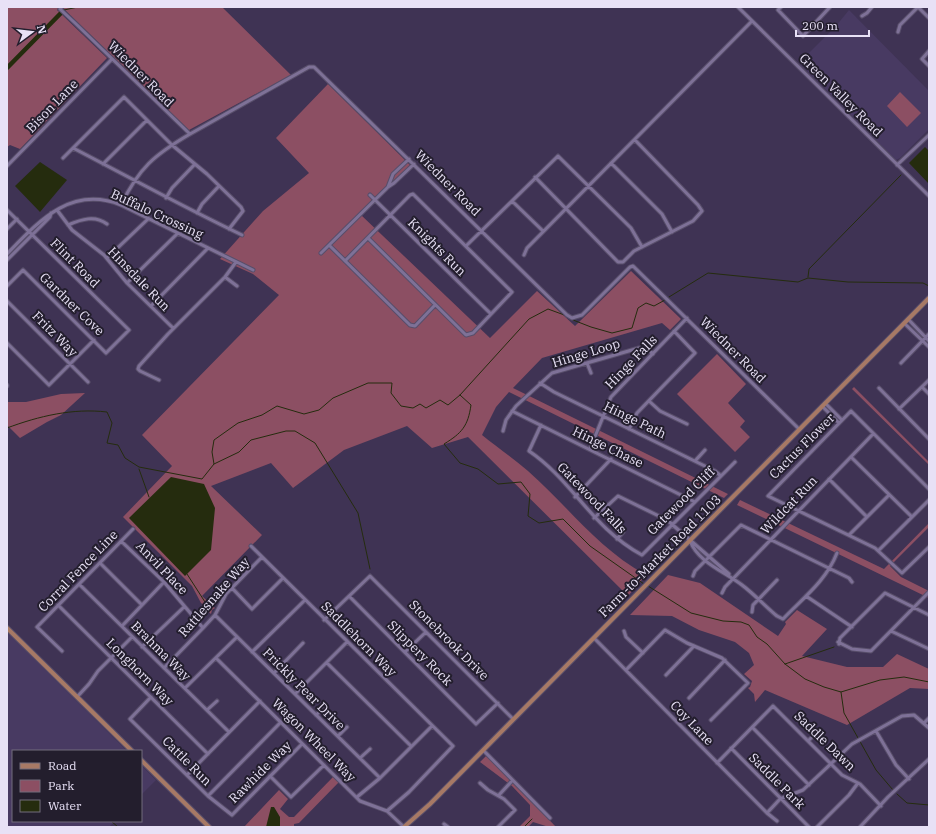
<svg xmlns="http://www.w3.org/2000/svg" width="936" height="834" viewBox="0 0 936 834" font-family="'IBM Plex Serif',serif">
  <rect width="100%" height="100%" fill="#3f3354"/>
  <path fill="#483a62" d="M849 10 929 91V129L900 158 896 160 799 63 836 26Z
    M7 632 127 751H13V821H115L109 827H7Z
    M141 765 156 780 141 795Z"/>
  <path fill="#8c4f63" d="M7 7H59L57 10 107 58 20 149 10 145 7 147Z
    M64 7H222L291 75 189 130 63 8Z
    M328 84 412 167 361 215 490 338 537 291 575 326 631 271 681 319 670 330 662 323 542 358 513 388 728 494 724 498 509 392 496 407 482 435C497 447 514 459 528 471 569 507 596 547 646 575L628 596 468 437 432 448 407 426 344 450 293 488 271 463 211 486 262 535 202 596 215 608 212 610 211 614 208 611 209 609 201 603 192 586 123 517 172 466 142 435 279 295 253 274 220 259 263 211 309 173 276 138Z
    M900 92 921 113 907 127 887 106Z
    M717 354 746 384 728 403 745 421 740 427 750 437 735 452 677 394Z
    M854 387 929 462V465L852 389Z
    M85 393 61 415 47 422 20 438 7 425V402H26L61 394Z
    M740 500 884 569 929 523V527L890 566 901 577 929 591V598L737 505Z
    M668 575 700 583 778 636 786 624 785 622 797 610 827 629 802 656 847 667H883L897 654 929 669V689L910 688 847 725 765 690 755 702 754 694 748 688 750 687 752 681 744 674 754 665 749 653 735 642 699 630 672 616 630 615Z
    M487 755 556 827H549L533 822 528 827H519L530 816V805L512 786 480 762Z
    M333 777 339 782 299 823 294 824V827H244L279 790 288 799 280 809 289 817H294Z"/>
  <path fill="#252c0e" d="M925 147 929 151V184L909 163Z
    M40 162 67 180 40 212 15 186Z
    M171 477 204 484 215 508 211 550 185 576 129 518Z
    M271 807H274L280 817V827H266Z"/>
  <g fill="none" stroke-linecap="round" stroke-linejoin="round">
    <path stroke="#252c0e" stroke-width="1" d="M64 10 78 7
      M808 277 809 269 901 175
      M669 297 708 273 798 282 808 278 848 282 923 283 929 286
      M573 320 591 327 612 333 632 328 638 308 646 303 654 306 665 300
      M460 395 471 405C468 426 462 433 444 444L460 463 478 469 498 484 521 482 530 494 528 516 539 523 563 519 590 546 644 584
      M7 428C39 416 73 408 107 412L112 423 107 443 118 445 125 458 139 467 202 479 214 464 212 452 214 440 238 423 262 415 277 406 304 414 319 410 333 398 368 383H392L391 393 401 406 413 408 420 404 426 408 440 400 448 405 460 395 529 319 548 309 567 316
      M214 464 239 452 251 440 286 431H295L315 443 358 513 370 569
      M139 469 149 497
      M187 574 205 602 211 608
      M648 586 691 613 723 621 741 622 749 625 757 637 767 644 785 664 805 679 824 687 841 692 880 680 904 677 929 682
      M785 664 834 647
      M841 692 844 713 876 770 893 790
      M897 794 907 803 929 805
      M111 821 118 827
      M524 827 532 819"/>
    <path stroke="#252c0e" stroke-width="4.5" d="M7 68 61 13"/>
    <g stroke="#584e6a" stroke-width="5">
      <path id="minor" d="M62 7 60 9 74 22 190 134 309 67H314L567 315 572 318 582 315 630 267 633 266 799 429
        M738 7 929 196
        M781 7 778 10 803 36 830 7
        M918 7 929 18
        M862 16 867 13 872 7
        M898 32 900 25 918 7
        M929 51 922 59 929 66
        M73 148C129 177 185 208 242 235
        M63 158 124 97 172 145 207 174 241 207 243 211 229 229
        M611 163 662 214 672 232
        M103 164 147 120
        M897 165 929 135
        M7 166 112 59
        M535 177 618 262H623L634 251 693 221 702 211 698 205 635 140
        M388 187 393 174 409 159
        M370 195 491 314
        M166 198 172 188 195 164
        M512 201 543 231
        M121 205C139 168 154 155 190 134
        M7 210 129 330 106 353 23 270 7 286
        M57 210 72 230 104 255 127 283 173 328
        M197 213 202 204 219 186
        M68 225C82 219 95 215 107 224
        M7 229 17 219
        M467 245 558 156 631 228 642 247
        M330 246 410 325 415 326 435 305
        M321 253 388 187 394 183 414 164
        M7 254C39 221 71 185 121 205L253 270
        M524 255 527 248 752 21
        M107 258 148 219
        M7 260 50 217 51 213
        M345 261 410 195 413 194 512 292 473 333 466 335 368 238
        M225 277 237 286
        M127 283 178 233
        M7 301 88 382
        M151 306 208 248
        M908 319 929 341
        M904 323 929 347
        M7 343 49 385 94 340
        M587 363 591 373
        M901 363 929 334
        M159 380 140 371 138 369 139 366 168 334 225 277 236 262
        M540 383 554 392 715 471 721 476
        M7 385V386
        M922 387 929 394
        M879 388 929 439
        M649 401 660 411 687 424
        M825 403 842 420
        M822 406 839 423
        M899 409 929 380
        M512 411 695 502
        M541 425 529 451C572 480 592 528 642 555L735 462
        M629 429 637 413 695 353 674 331
        M503 431 506 420 516 406 552 373 639 348 647 349 653 354
        M590 449 611 397 687 318
        M851 457 912 517
        M695 461 705 450
        M829 479 867 517
        M929 489 851 411 768 496 875 548 902 573 929 547
        M575 497 611 459
        M594 518 618 496 667 520 729 574
        M849 535 889 495
        M617 539 623 532
        M121 541 164 582 203 628
        M690 541C699 563 724 571 742 585 754 594 765 606 777 616L783 619C803 598 826 581 837 553
        M251 546 453 746 409 792 387 811
        M879 550 929 500
        M100 563 142 605
        M693 576 695 571 741 525 849 578 852 582
        M79 584 229 732
        M232 588 252 609 283 578
        M722 593 725 587 873 434
        M349 596 476 724 498 703
        M806 596 852 627
        M58 605 208 754
        M752 612 753 605 777 580
        M215 615 380 778
        M324 620 370 576 513 719
        M122 626 164 582
        M624 631 626 637 643 653
        M891 631 929 649
        M594 638 767 813 777 821
        M838 642 852 649 871 651 929 592
        M839 644 840 638 885 593 929 615
        M142 647 184 607
        M62 651 37 627 133 529
        M252 652 305 600
        M405 652 426 632
        M216 658 360 801 387 811 404 827
        M327 663 411 746
        M164 668 203 628 215 615 226 594 262 557
        M626 670 665 630 687 643 722 658 748 683 711 720
        M274 673 303 643
        M666 675 694 646
        M185 688 237 637
        M295 694 347 642
        M77 697 89 684 98 671 132 637
        M151 697 130 719 208 796 232 815 302 744
        M689 698 725 660
        M207 710 217 701
        M316 715 326 706
        M924 723 929 718
        M753 728 809 785
        M876 731 896 765 909 779
        M338 736 347 727
        M809 740 818 731
        M731 748 809 827
        M483 750 550 818
        M360 758 370 749
        M717 763 773 706 842 775 860 784 881 806
        M187 775 260 701
        M270 776 291 797 324 765
        M480 783 488 790 504 799 515 810 498 827
        M499 795 511 782
        M208 796 281 722
        M357 797 380 778 432 726
        M767 813 780 799 803 790 852 744 902 716 914 715 929 728
        M444 824 448 827
        M817 827 849 795 858 783
        M860 827 888 797 929 759"/>
    </g>
    <g stroke="#584e6a" stroke-width="6">
      <path id="major" d="M7 628 132 751
        M141 760 209 827
        M404 827 430 804 929 298"/>
    </g>
    <use href="#minor" stroke="#7e7197" stroke-width="3"/>
    <use href="#major" stroke="#a77965" stroke-width="4"/>
  </g>
  <g text-anchor="middle" dominant-baseline="central" stroke-width="4" stroke-linejoin="round" paint-order="stroke">
    <g font-size="13" fill="#e8e1f6" stroke="#231e2d">
      <text transform="translate(141 74) rotate(45)">Wiedner Road</text>
      <text transform="translate(841 95) rotate(45)">Green Valley Road</text>
      <text transform="translate(52 106) rotate(-46)">Bison Lane</text>
      <text transform="translate(448 183) rotate(45)">Wiedner Road</text>
      <text transform="translate(157 214) rotate(25)">Buffalo Crossing</text>
      <text transform="translate(437 247) rotate(45)">Knights Run</text>
      <text transform="translate(75 263) rotate(45)">Flint Road</text>
      <text transform="translate(139 279) rotate(46)">Hinsdale Run</text>
      <text transform="translate(72 304) rotate(44)">Gardner Cove</text>
      <text transform="translate(55 334) rotate(45)">Fritz Way</text>
      <text transform="translate(733 350) rotate(45)">Wiedner Road</text>
      <text transform="translate(586 353) rotate(-17)">Hinge Loop</text>
      <text transform="translate(631 362) rotate(-46)">Hinge Falls</text>
      <text transform="translate(635 420) rotate(26)">Hinge Path</text>
      <text transform="translate(802 446) rotate(-45)">Cactus Flower</text>
      <text transform="translate(608 447) rotate(26)">Hinge Chase</text>
      <text transform="translate(592 498) rotate(46)">Gatewood Falls</text>
      <text transform="translate(681 501) rotate(-45)">Gatewood Cliff</text>
      <text transform="translate(789 505) rotate(-46)">Wildcat Run</text>
      <text transform="translate(660 556) rotate(-45)">Farm-to-Market Road 1103</text>
      <text transform="translate(162 568) rotate(46)">Anvil Place</text>
      <text transform="translate(78 571) rotate(-46)">Corral Fence Line</text>
      <text transform="translate(214 597) rotate(-49)">Rattlesnake Way</text>
      <text transform="translate(359 639) rotate(45)">Saddlehorn Way</text>
      <text transform="translate(449 640) rotate(45)">Stonebrook Drive</text>
      <text transform="translate(161 651) rotate(45)">Brahma Way</text>
      <text transform="translate(420 653) rotate(45)">Slippery Rock</text>
      <text transform="translate(140 672) rotate(45)">Longhorn Way</text>
      <text transform="translate(304 689) rotate(45)">Prickly Pear Drive</text>
      <text transform="translate(692 723) rotate(46)">Coy Lane</text>
      <text transform="translate(314 740) rotate(45)">Wagon Wheel Way</text>
      <text transform="translate(825 741) rotate(44)">Saddle Dawn</text>
      <text transform="translate(187 761) rotate(45)">Cattle Run</text>
      <text transform="translate(260 772) rotate(-45)">Rawhide Way</text>
      <text transform="translate(777 781) rotate(45)">Saddle Park</text>
    </g>
  </g>
  <rect width="936" height="834" fill="none" stroke="#e8e1f6" stroke-width="16"/>
  <rect x="12" y="750" width="130" height="72" fill="#231e2d" stroke="#726c7d"/>
  <rect x="20" y="763" width="20" height="6" fill="#a77965" stroke="#726c7d"/>
  <text x="48" y="770" font-size="12" fill="#e8e1f6">Road</text>
  <rect x="20" y="780" width="20" height="12" fill="#8c4f63" stroke="#726c7d"/>
  <text x="48" y="790" font-size="12" fill="#e8e1f6">Park</text>
  <rect x="20" y="800" width="20" height="12" fill="#252c0e" stroke="#726c7d"/>
  <text x="48" y="810" font-size="12" fill="#e8e1f6">Water</text>
  <g transform="translate(32 32) rotate(75)" stroke="#231e2d" stroke-width="3" paint-order="stroke">
  <path d="M0-3L7 15L0 10L-7 15Z" fill="#e8e1f6"/>
  <text y="-6" font-size="11" font-weight="bold" text-anchor="middle" fill="#e8e1f6">N</text>
  </g>
  <path d="M796 30v6h73v-6" fill="none" stroke="#e8e1f6" stroke-width="2"/>
  <text x="802" y="30" font-size="12" fill="#e8e1f6" stroke="#231e2d" stroke-width="3" paint-order="stroke">200 m</text>
</svg>
